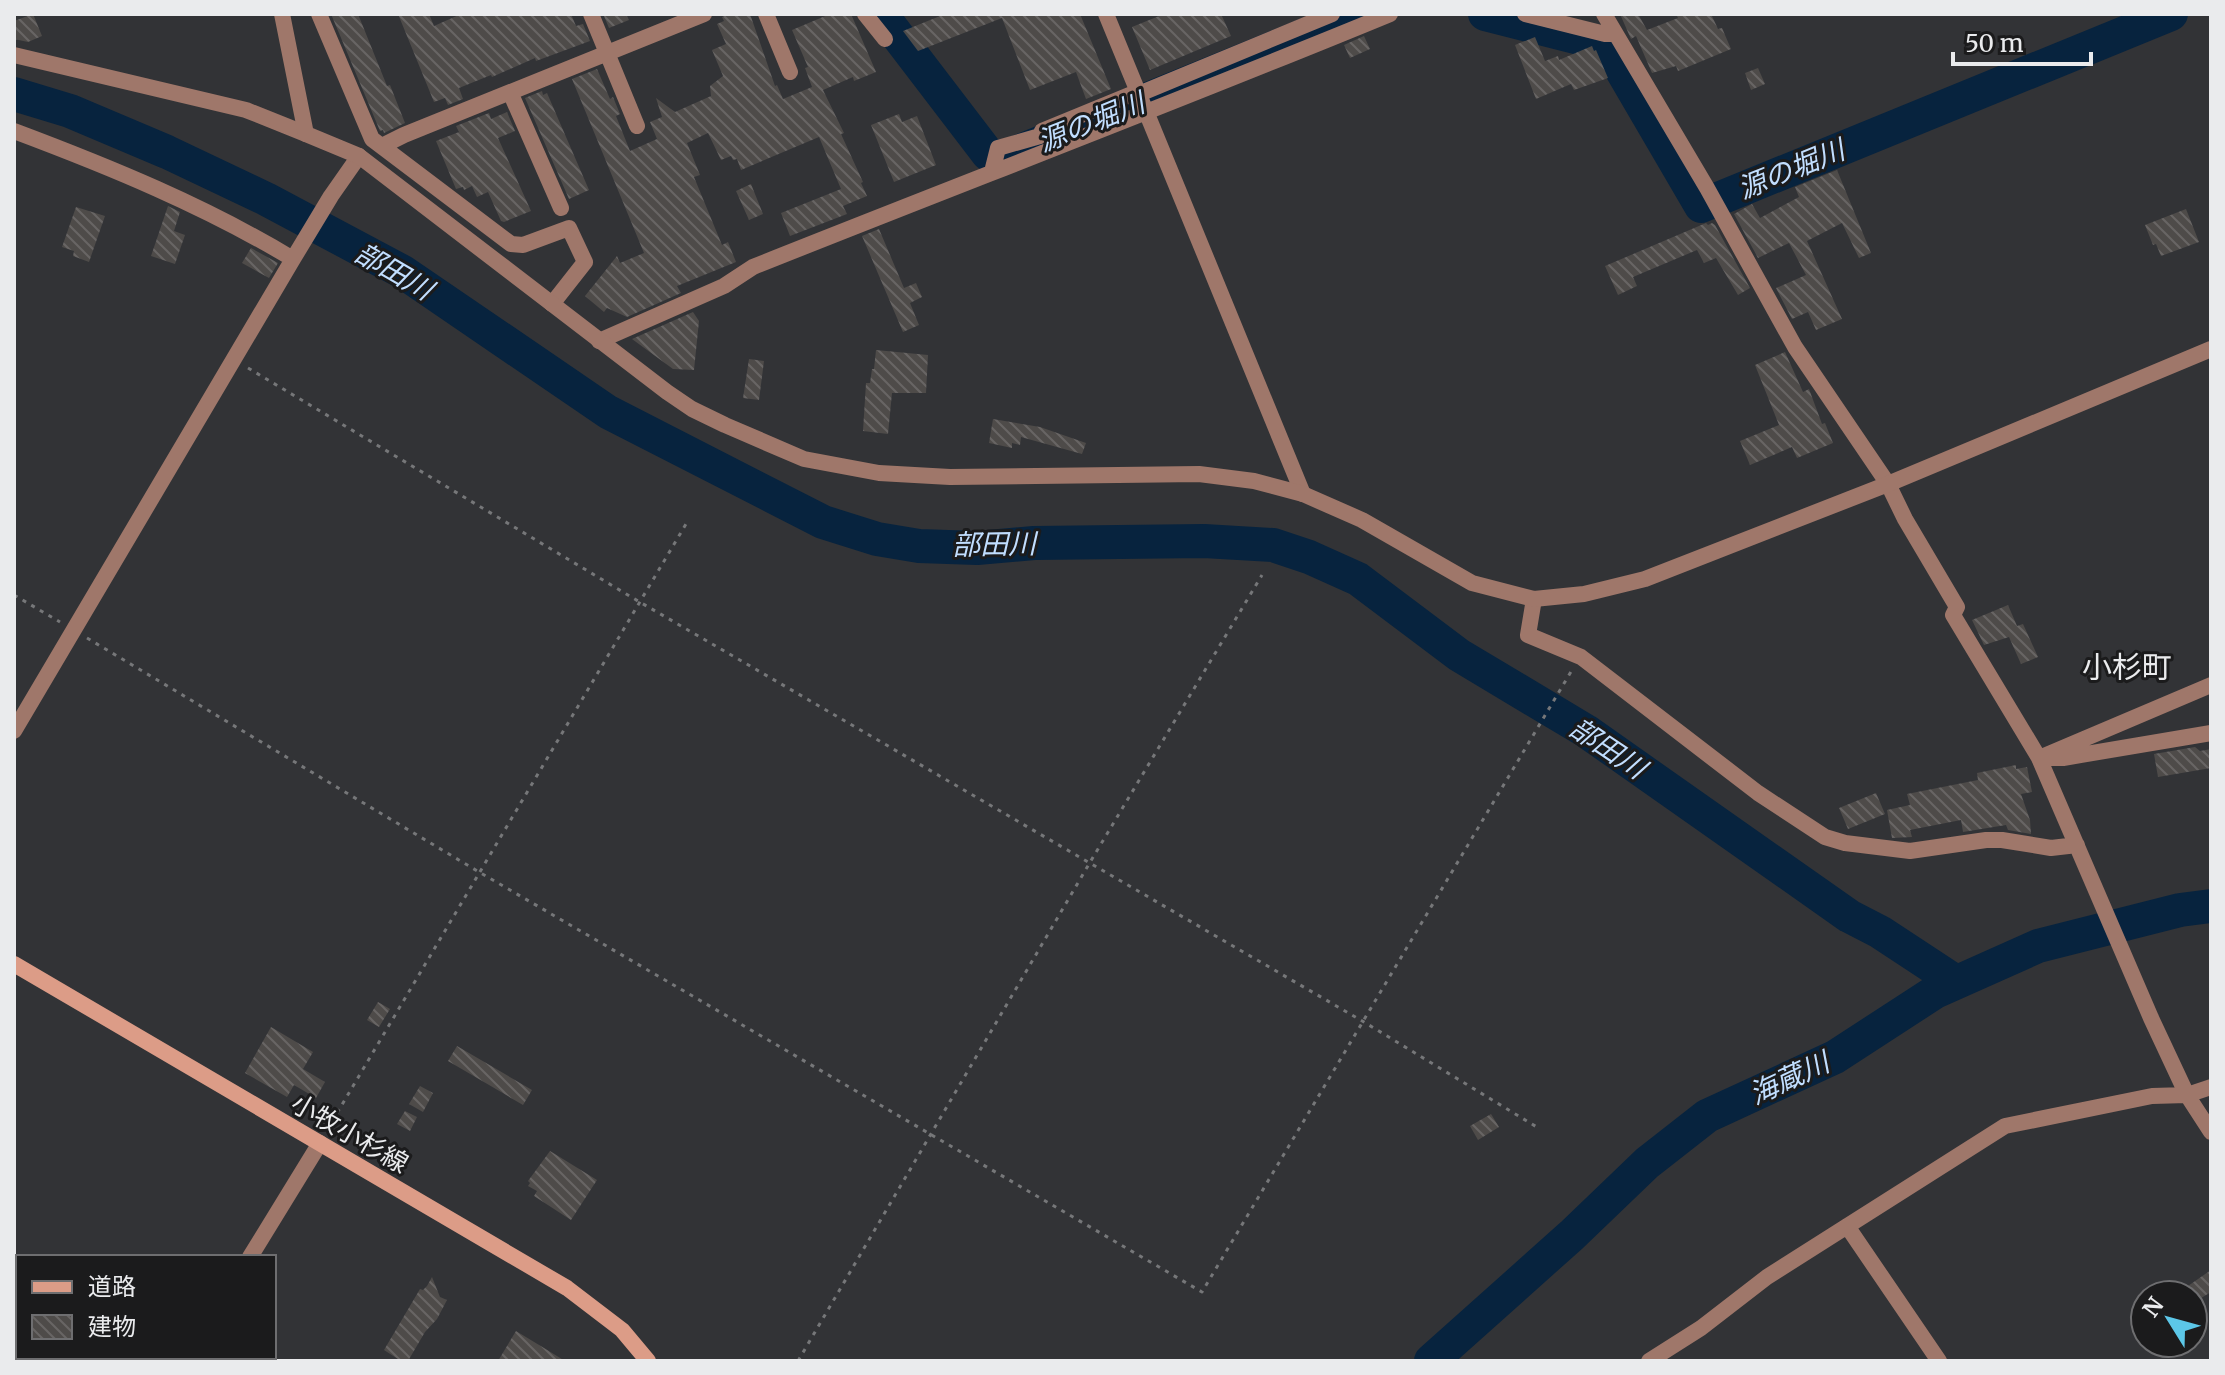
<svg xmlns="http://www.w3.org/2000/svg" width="2225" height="1375" viewBox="0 0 2225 1375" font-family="Merriweather,'Noto Sans JP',serif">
  <defs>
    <pattern id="building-back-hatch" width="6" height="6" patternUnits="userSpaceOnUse" patternTransform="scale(2)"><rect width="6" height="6" fill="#4e4b49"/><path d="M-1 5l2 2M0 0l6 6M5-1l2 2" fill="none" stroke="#686564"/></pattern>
  </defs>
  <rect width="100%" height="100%" fill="#323336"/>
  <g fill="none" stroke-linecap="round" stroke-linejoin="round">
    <path stroke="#07233e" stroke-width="34" d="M881 14 988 154 1003 158 1357 14
      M1485 14 1607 45 1701 206 2171 14
      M14 94 70 111 167 152 266 199 403 272 608 412 823 522 877 539 919 546 977 548 1034 543 1204 541 1273 545 1309 557 1358 579 1459 655 1586 731 1849 916 1880 932 1956 982
      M1431 1361 1572 1235 1647 1163 1707 1116 1835 1057 1935 992 2038 946 2180 910 2211 906"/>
  </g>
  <path fill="url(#building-back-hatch)" d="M33 14 42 36 28 42 14 39V21Z
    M331 14H358L387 86 390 85 405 123 384 133 383 130 380 131Z
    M398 14H429L434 26 461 14H571L576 26 583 24 590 41 536 61 535 58 492 77 491 75 459 88 463 99 448 105 445 98 434 102Z
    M609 14H626L629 20 609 28 604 16Z
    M730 14H750L775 86 777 85 783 99 812 87 805 68 808 67 792 30 830 14H851L876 72 854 81 853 77 823 90 844 133 841 134 863 182 861 183 867 196 843 206 847 214 790 236 781 213 841 189 819 137 741 170 737 159 733 160 731 156 721 160 708 133 687 143 700 175 694 177 722 245 728 242 736 262 677 286 681 293 627 317 607 308 604 312 585 296 617 256 620 263 644 253 572 79 597 69 610 99 613 97 620 114 616 116 630 151 657 139 650 122 662 117 656 98 675 112 711 96 710 86 723 76 712 50 726 44 717 24 724 21 722 17Z
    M945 14H1080L1111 89 1086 99 1076 72 1030 90 1002 18 918 51 903 31Z
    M1164 14H1221L1231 36 1150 70 1132 27Z
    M1620 14H1638L1647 30 1678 18 1676 14H1711L1718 29 1722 28 1731 49 1678 71 1676 66 1652 73 1636 36 1631 39Z
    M1364 36 1370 49 1350 58 1344 45Z
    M1535 37 1545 61 1558 56 1559 60 1592 46 1594 51 1596 50 1608 78 1574 90 1571 84 1536 99 1515 45Z
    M1758 68 1765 84 1751 90 1745 73Z
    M542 91 543 95 547 93 589 190 569 199 525 98Z
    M507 112 515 131 498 138 531 211 504 222 501 221 488 192 477 197 472 186 464 190 463 187 456 189 436 141 459 132 456 126 489 113 491 119Z
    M899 114 902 122 917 116 936 165 894 182 871 125Z
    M1837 170 1871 253 1859 258 1842 223 1807 241 1842 319 1816 330 1808 312 1792 319 1776 288 1806 275 1789 243 1758 258 1734 214 1752 204 1760 218 1799 197 1795 187Z
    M751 184 763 214 749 220 736 191Z
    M168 206 180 212 174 231 185 235 175 264 151 256Z
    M76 207 105 216 89 262 73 256 74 251 62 247Z
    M2186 209 2199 242 2161 256 2156 244 2153 245 2145 225Z
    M1706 223 1708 225 1712 223 1715 225 1750 288 1738 295 1716 258 1704 263 1697 250 1633 277 1637 286 1618 295 1605 266Z
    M879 229 904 288 916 283 922 297 910 303 919 325 903 332 862 236Z
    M251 248 278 263 269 278 242 263Z
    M693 312 699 321 694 370 673 369 632 339Z
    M876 350 928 355 926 393H892L888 434 863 431 866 383H870L872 369H874Z
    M1785 352 1803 392 1809 389 1822 424 1825 423 1833 443 1797 458 1792 447 1750 465 1740 441 1779 425 1755 365Z
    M749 359 764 361 759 400 743 398Z
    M993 419 1040 427 1086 443 1082 454 1021 437 1020 445 1012 443V448L989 443Z
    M2008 605 2017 626 2023 624 2038 657 2021 664 2009 637 1984 645 1972 620Z
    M2195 747 2200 751 2211 749V768L2158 777 2154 754Z
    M2016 765V769L2027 767 2032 792 2021 794 2030 820 2031 834 2008 830 2006 825 1963 832 1961 820 1910 830 1912 837 1892 838 1887 810 1910 805 1907 794 1978 780 1977 773Z
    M1876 793 1885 814 1848 829 1839 808Z
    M378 1002 390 1009 379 1027 367 1020Z
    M271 1027 313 1052 303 1069 325 1082 316 1098 294 1085 287 1097 245 1073Z
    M457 1046 532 1090 523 1105 448 1061Z
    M420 1086 433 1093 423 1112 409 1104Z
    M405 1111 417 1117 410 1131 397 1124Z
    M1491 1114 1499 1127 1478 1140 1470 1126Z
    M550 1151 597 1180 571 1220 534 1196 537 1191 528 1186 530 1183 528 1181Z
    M2211 1270V1292L2193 1303V1295H2175Z
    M432 1277 440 1297 447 1300 437 1319 425 1332 408 1361H401L384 1350 420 1289 423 1290 427 1286Z
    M516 1331 544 1348 565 1361H498Z"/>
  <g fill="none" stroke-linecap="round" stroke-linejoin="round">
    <path stroke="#767779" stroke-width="3" stroke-dasharray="4 6" stroke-linecap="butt" d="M248 368 638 601 1364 1022 1540 1129
      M14 595 60 622
      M87 638 479 872 1202 1292 1572 670
      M327 1130 686 524
      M14 1330 18 1333
      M53 1357 58 1361
      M798 1361 1089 864 1262 575"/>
    <path stroke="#9f776a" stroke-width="16" d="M319 14 372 139 511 244 523 245 569 228 585 262 552 304
      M591 14 637 126
      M766 14 790 72
      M865 14 885 39
      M1106 14 1303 494
      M1525 14 1605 34H1615
      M1604 14 1707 188 1795 347 1888 484 1905 519 1957 607 1953 615 2039 758 2211 685
      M14 55 246 110 306 134
      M510 92 561 208
      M1139 94 1332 14
      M14 131C110 167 205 206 293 259
      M382 146 404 135 704 14
      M992 172 998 148 1040 136 1042 131 1137 92
      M599 341 724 286 753 267C966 182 1179 101 1390 14
      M1534 599 1528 635 1581 657 1758 793 1825 837 1845 843 1910 851 1986 840H2002L2051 848 2077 845
      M14 731 293 259 331 196 359 156
      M2211 733 2063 758H2039L2151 1018 2187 1095 2211 1132
      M1847 1226 1939 1361
      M250 1257 320 1143
      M187 1361 190 1357
      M1649 1361 1701 1328 1767 1277 2005 1126 2152 1096 2187 1095 2211 1087"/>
    <path stroke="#9f776a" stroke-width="16" d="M282 14 306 134 359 156 667 392 692 409 725 425 804 459 879 473 950 477 1199 474 1254 481 1303 494 1362 520 1472 583 1534 599 1584 594 1645 579 1888 484 2211 349"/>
    <path stroke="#dc9c87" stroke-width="16" d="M14 964 567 1288 622 1330 648 1361"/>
  </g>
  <g text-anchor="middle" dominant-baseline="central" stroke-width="6" stroke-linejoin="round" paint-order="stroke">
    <g font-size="26" fill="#eaebed" stroke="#1b1b1c">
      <text transform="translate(350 1133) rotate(30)">小牧小杉線</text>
    </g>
    <g font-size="28" font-style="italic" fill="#c1deff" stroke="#1b1b1c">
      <text transform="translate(1091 122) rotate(-22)">源の堀川</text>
      <text transform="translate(1791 169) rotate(-22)">源の堀川</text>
      <text transform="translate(394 271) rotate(30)">部田川</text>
      <text transform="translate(994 544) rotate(-1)">部田川</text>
      <text transform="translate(1608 748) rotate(34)">部田川</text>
      <text transform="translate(1789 1078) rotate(-25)">海蔵川</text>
    </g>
    <g font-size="30" fill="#eaebed" stroke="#1b1b1c">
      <text x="2127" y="667">小杉町</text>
    </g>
  </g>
  <rect width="2225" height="1375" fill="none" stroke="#eaebed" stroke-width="32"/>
  <rect x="16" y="1255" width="260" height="104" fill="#1b1b1c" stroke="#6e6e70" stroke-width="2"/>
  <rect x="32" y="1281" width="40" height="12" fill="#dc9c87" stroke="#6e6e70" stroke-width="2"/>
  <text x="88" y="1295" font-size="24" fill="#eaebed">道路</text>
  <rect x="32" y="1315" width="40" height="24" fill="url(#building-back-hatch)" stroke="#6e6e70" stroke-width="2"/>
  <text x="88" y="1335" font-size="24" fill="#eaebed">建物</text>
  <g transform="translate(2169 1319) rotate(307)"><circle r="38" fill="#1b1b1c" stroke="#6e6e70" stroke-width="2"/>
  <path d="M0-6L14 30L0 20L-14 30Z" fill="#5cc7e8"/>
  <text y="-12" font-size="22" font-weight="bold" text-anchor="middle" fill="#eaebed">N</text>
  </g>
  <path d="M1953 52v12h138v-12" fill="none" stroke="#eaebed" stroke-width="4"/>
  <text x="1965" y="52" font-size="24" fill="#eaebed" stroke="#1b1b1c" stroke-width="6" paint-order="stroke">50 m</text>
</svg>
